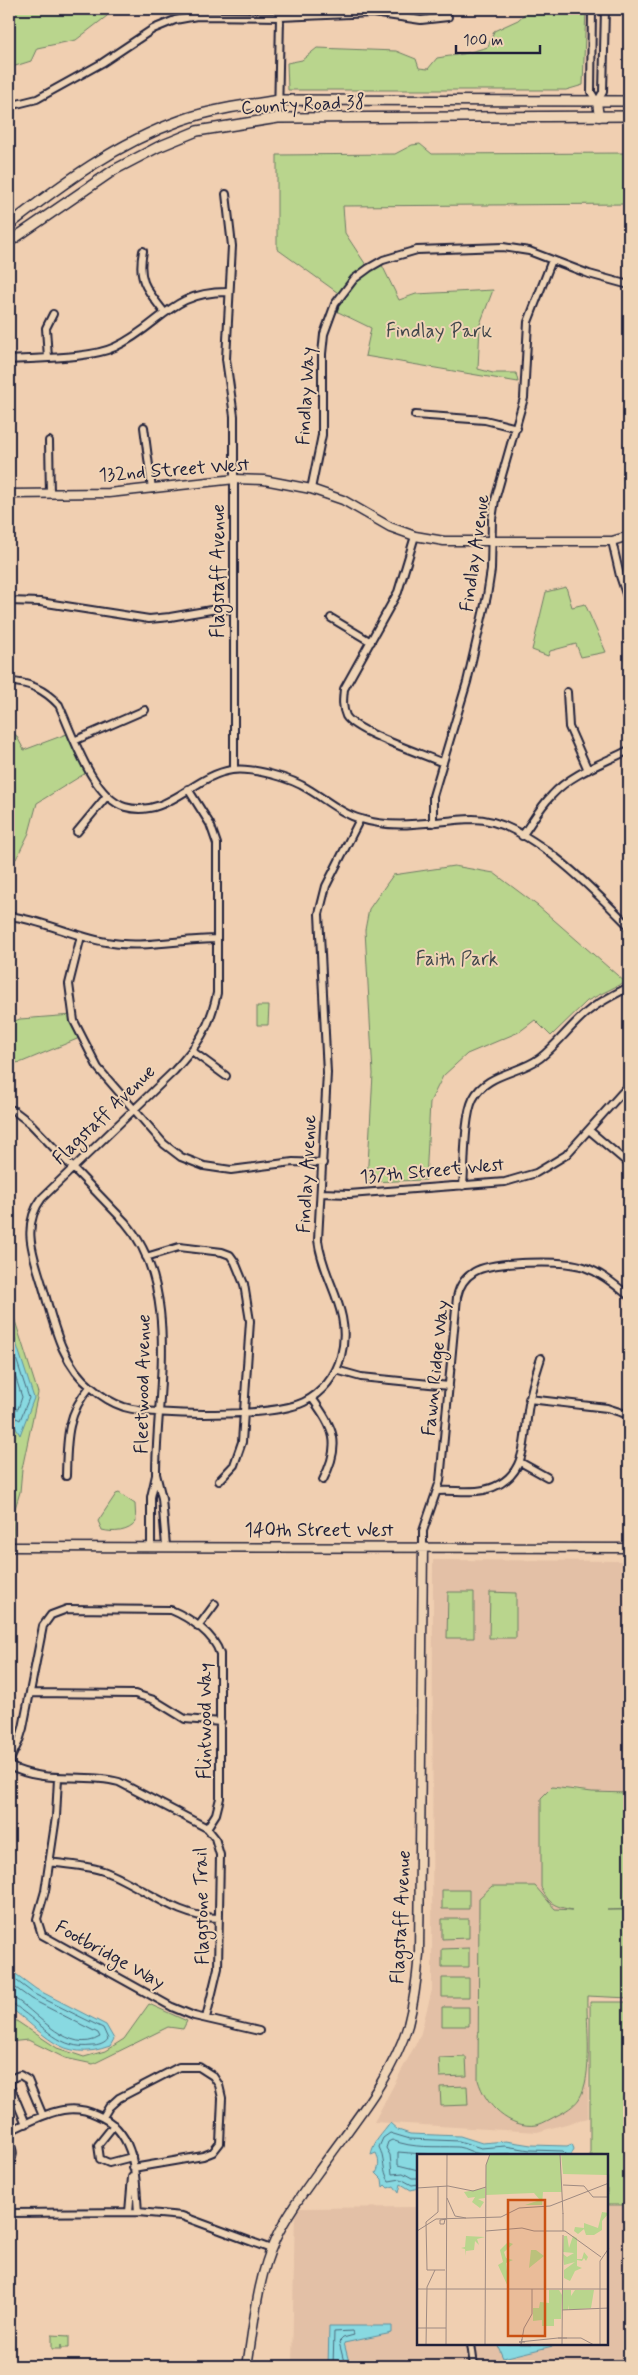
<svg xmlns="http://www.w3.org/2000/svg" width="638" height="2375" viewBox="0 0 638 2375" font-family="Mynerve,sans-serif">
  <rect width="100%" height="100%" fill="#f0cfb1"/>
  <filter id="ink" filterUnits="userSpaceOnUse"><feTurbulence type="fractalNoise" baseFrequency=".02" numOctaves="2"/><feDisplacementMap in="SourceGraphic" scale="10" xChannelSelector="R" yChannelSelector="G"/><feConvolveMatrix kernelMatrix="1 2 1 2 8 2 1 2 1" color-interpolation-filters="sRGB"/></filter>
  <g filter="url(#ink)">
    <path fill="#e3c0a6" d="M433 1560 629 1561V1793L592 1792 574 1788 541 1798V1887L545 1896 587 1910 588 2118 537 2132 374 2122 420 2036 432 1990Z
      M607 2206H629V2366H292L295 2208 418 2207V2344H607Z"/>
    <path fill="#b9d58d" stroke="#6e7c64" d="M9 9H110L107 16 76 40 37 48 31 61 9 68Z
      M530 9H586L583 85 566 90H288L287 63 302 60 317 48 396 51 416 59 419 68 428 69 437 58 463 54 488 47 494 31 518 20Z
      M420 144 432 154 629 153V204L343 206 345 233 368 268 380 261 399 300 416 294 493 290 480 324 478 369 493 373H516L518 382 365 356 371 328 332 309 341 295 277 249V155L395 154 412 145Z
      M566 587 572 607 585 604 606 652 581 657 576 644 550 651 548 656 532 650 546 592Z
      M72 732 89 771 37 803 29 833 16 859 9 860V733L16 735 24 750Z
      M454 866 494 873 538 906 625 982 587 1001 551 1036 535 1020 519 1032 467 1054 443 1076 430 1102 426 1180 367 1182 373 1074 365 930 369 909 393 875Z
      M257 1006H269L268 1025H257Z
      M72 1015 82 1037 22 1062 9 1064V1023L20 1019Z
      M9 1302 38 1393 22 1469 20 1492 14 1512 13 1547H9Z
      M119 1493 135 1504 136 1522C129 1532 113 1533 102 1530L98 1521 116 1494Z
      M448 1592H474V1638H447Z
      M490 1592 516 1593V1638H489Z
      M552 1787 592 1792 629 1793V1909L607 1910H629V1998L587 1996C586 2024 594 2075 579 2099 574 2106 566 2111 558 2115 552 2118 544 2123 537 2125 509 2129 485 2105 478 2080L479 1898 492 1886H535L555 1909 572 1910C555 1906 549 1905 541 1887V1798Z
      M442 1890H469V1909H442Z
      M442 1919H469V1938L442 1939Z
      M469 1948V1967H442V1949Z
      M442 1978H469V1997H442Z
      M590 2002H629V2205H607V2155H590Z
      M149 2004 187 2021 183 2029 168 2027 93 2064 65 2058 28 2040 9 2042V2016L57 2048 84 2057 105 2051 124 2039Z
      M442 2007H469V2026H442Z
      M466 2057 467 2076 440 2077 439 2058Z
      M467 2086 468 2105 441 2106 440 2087Z
      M52 2335 69 2336V2348H61V2345V2349H52Z"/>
    <path fill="#88d9e1" stroke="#5f909f" d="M9 1321 34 1398 20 1435 9 1416Z
      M9 1969 36 1989 106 2025 114 2039 110 2046C61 2064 44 2032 9 2007Z
      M390 2123 398 2130 410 2134 460 2136 482 2143 506 2141 531 2145 567 2146 572 2144 574 2149 571 2155H418V2188L411 2190 401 2184 399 2193 394 2186 388 2188 385 2185 383 2187 382 2179 376 2173C380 2167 379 2159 376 2153L371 2155C373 2141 383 2134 390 2123Z
      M329 2326H392V2333L344 2343 350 2366H328Z
      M497 2344H561L503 2358Z"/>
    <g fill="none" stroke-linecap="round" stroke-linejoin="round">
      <path stroke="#4b6b7d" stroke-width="1" d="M9 1337 29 1398 20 1420 9 1414
        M9 1357 22 1397 18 1409 9 1408
        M9 1975 34 1994 103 2028 108 2039C105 2044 98 2046 92 2046 60 2050 45 2027 22 2011 18 2007 14 2004 9 2004
        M9 1983 31 1999 98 2033 100 2037C70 2055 39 2015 17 2000L9 1997
        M418 2170 398 2165V2152L435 2155
        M418 2178H412L403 2173 392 2174 390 2155 386 2148 388 2142 392 2140C413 2149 436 2146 458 2147 466 2148 472 2153 480 2154 493 2156 505 2151 522 2155
        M418 2184 412 2185 401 2179 389 2181C382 2170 385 2159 379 2147L383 2138 390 2133 410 2139 459 2141 481 2148 505 2146 530 2150 563 2151 567 2155
        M333 2366 334 2332 352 2331 354 2335 343 2338 339 2342 345 2366"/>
      <g stroke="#22223b" stroke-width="10">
        <path id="minor" d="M197 9V16
          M592 9 591 92 597 102 603 92 605 9
          M615 9 629 10
          M9 106 37 99 102 63 153 29 175 20 197 16 280 17 373 13 421 20 448 17
          M278 118 280 17
          M226 194 232 246 226 359 234 416V769
          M143 251C137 281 147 290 165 313
          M48 358 46 328 53 314
          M9 360C38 358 89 359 115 347 162 325 170 291 229 292
          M415 415 485 420 517 428
          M144 427 152 489
          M49 441 50 494
          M311 489 322 435V354L324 334 335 304 354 279 369 268 383 260 417 250 503 247 529 251 589 274 629 285
          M415 536 398 592 344 689C343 699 342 707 346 716 355 732 423 754 443 763
          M612 541 620 576 629 603
          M9 601 40 602 149 619 170 617 211 610 234 609
          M331 618 371 642
          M9 682C30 682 45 690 59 705 73 735 92 797 125 807 167 819 194 775 232 770 252 767 291 778 308 789 325 799 342 814 361 819 398 831 435 820 473 819 526 819 594 890 629 926
          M567 692 569 727 588 770
          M76 740 145 710
          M188 789 210 824 217 844V993C210 1028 197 1046 174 1071L42 1198C21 1226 33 1254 42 1284 53 1320 60 1363 92 1388 101 1396 112 1403 124 1407 158 1417 273 1417 304 1402 322 1393 336 1376 341 1356 353 1310 323 1282 318 1240L327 1073 319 914 326 886 360 819
          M433 823V796L467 682 487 596 491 570 492 519 495 500 524 398 528 322 552 260
          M77 832 106 797
          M522 836C532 822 540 807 552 795 572 773 604 763 629 750
          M9 916C42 920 72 936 106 942 142 949 181 939 217 939
          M81 936 69 984 74 1021 98 1068 164 1144 181 1157 204 1166 231 1170 293 1162 323 1163
          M192 1051 226 1076
          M13 1110 30 1123 125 1222C182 1287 156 1395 156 1474L162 1498 166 1546
          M590 1131 629 1164
          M463 1186C465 1164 464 1117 473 1099 486 1073 519 1074 540 1058 557 1045 570 1026 587 1012 599 1002 615 994 629 987
          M321 1193 349 1194 505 1182 536 1173 566 1155 629 1085
          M146 1257 179 1247 222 1252 230 1255 235 1262 244 1284 250 1321 242 1442 234 1465 219 1481
          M336 1370 361 1377 449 1386
          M312 1398C334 1429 342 1443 323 1480
          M529 1399 607 1408 629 1415
          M520 1462 547 1477
          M66 1476C67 1442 66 1414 90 1387
          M438 1491C453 1490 470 1493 484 1490 532 1479 522 1434 530 1399 532 1385 537 1371 541 1358
          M151 1546V1497L156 1475
          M423 1546V1531L440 1481 457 1297C459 1287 464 1278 474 1272 492 1261 563 1260 584 1267 602 1273 615 1285 629 1296
          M198 1627 215 1604
          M30 1693 135 1694 154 1700 185 1719 221 1722
          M9 1762 19 1741 23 1728 43 1626 51 1615 67 1609 171 1610C190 1618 214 1634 220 1654V1798L216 1814 207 1828
          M9 1766C46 1785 81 1772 119 1782L207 1828 215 1838 220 1855 218 1968 206 2018
          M58 1778 56 1817 45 1891 37 1919 42 1935 172 2007 194 2016 259 2031
          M49 1862C68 1865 89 1865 106 1872 144 1887 177 1918 219 1918
          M103 2117 109 2107 119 2098 179 2067H199L213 2076 219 2085 222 2098 220 2143 213 2152 203 2156 133 2168
          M26 2124 10 2086C10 2079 13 2077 20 2075L28 2080 43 2116
          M114 2125 98 2145 100 2159 109 2163 132 2157
          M9 2131C26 2124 44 2113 63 2110 75 2108 87 2110 97 2115 137 2131 135 2176 138 2212
          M9 2141C13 2150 15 2155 9 2163
          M129 2212 132 2177
          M9 2213 138 2212 182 2216 271 2249
          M471 2344 474 2366"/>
      </g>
      <g stroke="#22223b" stroke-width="11">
        <path id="tertiary" d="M597 102 599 117
          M9 494 109 493 235 479 264 480 311 489 343 500 390 527 415 536 444 541H612L629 536
          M9 1547 629 1548
          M247 2366C254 2325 257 2279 275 2240 288 2212 308 2186 326 2161 356 2119 393 2075 408 2025 414 2002 417 1978 419 1954L423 1546"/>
      </g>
      <g stroke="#22223b" stroke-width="12">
        <path id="secondary" d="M9 225C63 183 117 143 182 120 213 109 247 105 280 100L629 101
          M9 242 114 170 158 147 197 131 278 118 629 116"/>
      </g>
      <use href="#minor" stroke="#efd4b6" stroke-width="6"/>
      <use href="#tertiary" stroke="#efd4b6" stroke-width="8"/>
      <use href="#secondary" stroke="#efd4b6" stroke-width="9"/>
    </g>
  </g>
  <g text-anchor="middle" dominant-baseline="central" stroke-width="4" stroke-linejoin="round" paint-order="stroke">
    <g font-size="19" fill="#22223b" stroke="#efd4b6">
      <text transform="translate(303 105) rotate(-3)">County Road 38</text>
      <text transform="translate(306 396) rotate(-87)">Findlay Way</text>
      <text transform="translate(174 470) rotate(-4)">132nd Street West</text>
      <text transform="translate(475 553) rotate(-82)">Findlay Avenue</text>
      <text transform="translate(218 571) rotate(-90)">Flagstaff Avenue</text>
      <text transform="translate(104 1115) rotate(-44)">Flagstaff Avenue</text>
      <text transform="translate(432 1171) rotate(-5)">137th Street West</text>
      <text transform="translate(307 1174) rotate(-87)">Findlay Avenue</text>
      <text transform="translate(436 1368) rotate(-84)">Fawn Ridge Way</text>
      <text transform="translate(143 1384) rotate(-89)">Fleetwood Avenue</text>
      <text x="319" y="1530">140th Street West</text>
      <text transform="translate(205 1721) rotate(-90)">Flintwood Way</text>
      <text transform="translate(202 1906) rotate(-91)">Flagstone Trail</text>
      <text transform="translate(401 1917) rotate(-87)">Flagstaff Avenue</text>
      <text transform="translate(110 1955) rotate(29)">Footbridge Way</text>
    </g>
    <g font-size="19" fill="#40464b" stroke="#efd4b6">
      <text x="439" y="331">Findlay Park</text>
      <text x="457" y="959">Faith Park</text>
    </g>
  </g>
  <g transform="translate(417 2154)">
    <rect width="191" height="191" fill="#f0cfb1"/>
    <path d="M73 0H143L145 38H126L125 51H108L123 46 117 39 69 41V10ZM144 0H191V21L146 20ZM68 34V44L61 45 67 48 63 54 55 48 58 43 51 44 47 38ZM185 58 192 59 185 67V76L177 81H169L167 75 161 80 157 77 158 73 167 74V69L181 74ZM49 82 68 83 60 85 62 91 58 87 57 96 49 97V102L48 95 44 94 48 93ZM147 82H150L152 94 156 82 160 84V105H165L167 98 171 103 169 107 167 104 165 107 160 106V112L165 114 158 117 153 127 147 124V116L158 108 147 111 146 100 150 103 157 99 146 98ZM91 88 96 90 87 98 89 104 96 106 89 109 92 135 81 111 86 108 83 96ZM114 96H119L127 102 112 114ZM132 136H142L145 141 144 165H137V172H125V166L116 167V154H122L123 148 132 149ZM146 136H154V142L158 136H177L174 154 152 156 151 151V156H146Z" fill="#b9d58d"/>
    <path fill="none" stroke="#9e8a82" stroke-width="1" d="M143 0 146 60M146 31 167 32 176 43H192M0 34 31 32 56 37 69 33M30 44 38 62 49 64M28 65 27 70H23V66L30 65M9 68 10 116H28M9 68 21 58V32M0 77 19 65 84 63 102 54 133 52 192 29M69 77 105 74 117 77H148L184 103M146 77V59M0 135H19M19 135H192M145 156 192 154M0 174H29M150 184H141H164L177 191M105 185 104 189V191L107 174 115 160V135M108 188H102L141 184M9 191 10 133 18 116M29 191 30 0M68 191 69 11 73 0M145 191 146 81M183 191V107L192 94"/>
    <path fill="#ca5113" fill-opacity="0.15" stroke="#ca5113" stroke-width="2.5" d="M91 46H128V182H91Z"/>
    <rect width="191" height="191" fill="none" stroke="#22223b" stroke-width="2.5"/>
  </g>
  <rect width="638" height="2375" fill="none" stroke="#efd4b6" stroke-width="30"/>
  <rect x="15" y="15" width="608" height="2345" fill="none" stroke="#22223b" stroke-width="2" filter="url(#ink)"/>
  <path d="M456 45v8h84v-8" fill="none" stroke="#22223b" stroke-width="2.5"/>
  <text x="463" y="45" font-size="15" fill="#22223b" stroke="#efd4b6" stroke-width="4" paint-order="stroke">100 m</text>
</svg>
